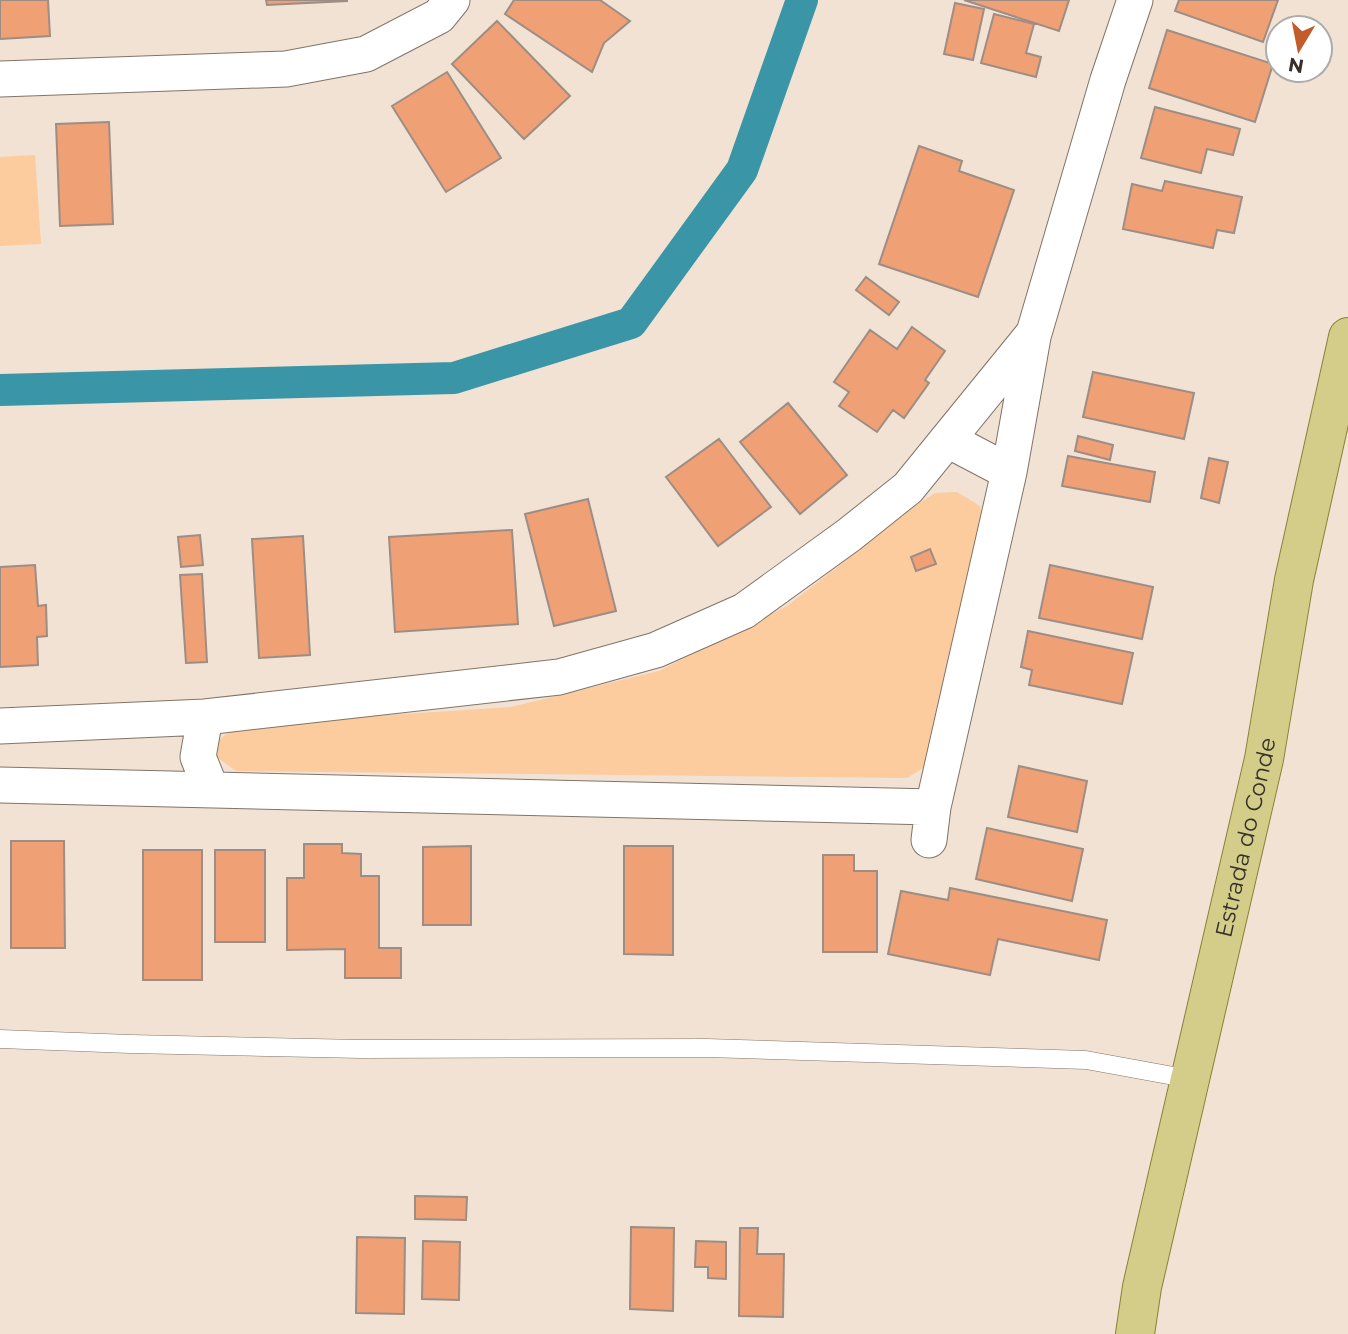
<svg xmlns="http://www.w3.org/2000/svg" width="1348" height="1334" viewBox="0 0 1348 1334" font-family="Montserrat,sans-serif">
  <rect width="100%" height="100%" fill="#f1e2d4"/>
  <path fill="#fccb9e" d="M35 155 41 244 0 246V157Z
    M957 492 980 506 985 532 928 765 907 778 236 771 217 757 219 740 238 725 511 707 659 671 787 606 918 504 935 493Z"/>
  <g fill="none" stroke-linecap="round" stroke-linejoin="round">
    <path stroke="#3a95a7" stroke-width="32" d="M0 390 454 378 631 323 742 170 802 0"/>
  </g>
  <path fill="#efa075" stroke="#9e8d84" stroke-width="2" d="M0 0H48L50 36 0 39Z
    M266 0H347V1L267 5Z
    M514 0H600L630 21 604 43 592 72 505 14Z
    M964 0H1069L1059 31Z
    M1179 0H1278L1263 42 1175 11Z
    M955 3 984 9 973 60 944 54Z
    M994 14 1034 24 1026 53 1041 57 1036 77 981 63Z
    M497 21 570 96 524 139 452 64Z
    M1167 30 1273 64 1255 122 1149 88Z
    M447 72 501 158 446 192 392 106Z
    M1155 107 1240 129 1233 155 1207 149 1201 173 1141 158Z
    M109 122 113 224 60 226 56 124Z
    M919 146 962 161 959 171 1014 190 978 297 879 264Z
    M1165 181 1242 197 1234 233 1217 230 1213 248 1123 229 1132 184 1162 191Z
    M866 277 899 302 889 315 856 290Z
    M912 327 945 351 925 380 929 383 904 418 893 410 877 432 839 406 849 392 834 382 870 330 897 349Z
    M1093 372 1194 393 1184 439 1083 417Z
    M788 403 847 475 800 514 740 442Z
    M1078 436 1113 445 1110 460 1075 451Z
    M719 439 771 507 718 546 666 477Z
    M1068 456 1155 472 1150 502 1062 486Z
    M1209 458 1228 462 1219 503 1201 498Z
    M588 499 616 611 554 626 525 514Z
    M512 530 518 624 395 632 389 537Z
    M200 535 203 565 181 567 178 537Z
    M303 536 310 655 259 658 252 539Z
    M930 549 936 564 916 571 911 557Z
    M35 565 38 606 46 605 47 636 37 637 38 665 0 667V567Z
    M1050 565 1153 587 1142 639 1039 618Z
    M202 574 207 662 186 663 180 575Z
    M1028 631 1133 653 1122 704 1029 685 1032 670 1021 667Z
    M1019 766 1087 781 1077 832 1008 817Z
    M987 828 1083 849 1072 901 976 879Z
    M11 841H64L65 948H11Z
    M304 844H342V853L361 854V876H379V948H401V978H345V949L287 950V878H304Z
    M471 846V925H423V847Z
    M624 846H673V955L624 954Z
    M143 850H202V980H143Z
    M215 850H265V942H215Z
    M823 855H854V871H877V952H823Z
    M950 888 1107 920 1099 960 998 939 990 975 888 954 901 891 948 900Z
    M415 1196 467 1197 466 1220 415 1219Z
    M631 1227 674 1228 673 1311 630 1309Z
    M740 1228H758L757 1254H784L783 1317 739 1316Z
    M357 1237 405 1238 404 1314 356 1313Z
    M423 1241 460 1242 459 1300 422 1299Z
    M696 1241 726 1242V1279L708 1278V1267H695Z"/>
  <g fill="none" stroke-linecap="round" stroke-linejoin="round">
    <g stroke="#817468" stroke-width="19">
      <path id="lane" d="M0 1039 130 1044 362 1049 707 1048 1086 1060 1190 1079"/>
    </g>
    <g stroke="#817468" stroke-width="37">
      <path id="street" d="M0 79 286 69 366 54 439 16 452 0
        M948 440 1009 472
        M205 717 198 757 211 789
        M0 726 205 717 559 677 656 650 744 611 849 535 908 488 1034 333 1108 80 1135 0
        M0 785 933 807
        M929 840 933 807 1009 472 1033 337"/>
    </g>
    <g stroke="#8a8135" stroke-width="40">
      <g id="primary">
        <path id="s1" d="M1135 1334 1142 1287 1264 759 1294 580 1348 337"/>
      </g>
    </g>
    <use href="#lane" stroke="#fff" stroke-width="18"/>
    <use href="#street" stroke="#fff" stroke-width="35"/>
    <use href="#primary" stroke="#d4cd89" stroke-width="38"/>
  </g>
  <g text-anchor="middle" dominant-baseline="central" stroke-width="7" stroke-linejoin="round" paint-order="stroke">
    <g font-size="23" fill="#35302b" stroke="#fff">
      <text stroke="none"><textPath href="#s1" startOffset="509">Estrada do Conde</textPath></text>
    </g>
  </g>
  <g transform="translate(1299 49) rotate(190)"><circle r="33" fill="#ffffff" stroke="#aeacaa" stroke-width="2"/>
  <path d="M0-5L12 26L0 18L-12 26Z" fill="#c25d2b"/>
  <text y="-10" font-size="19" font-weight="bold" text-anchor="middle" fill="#35302b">N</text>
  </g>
</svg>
